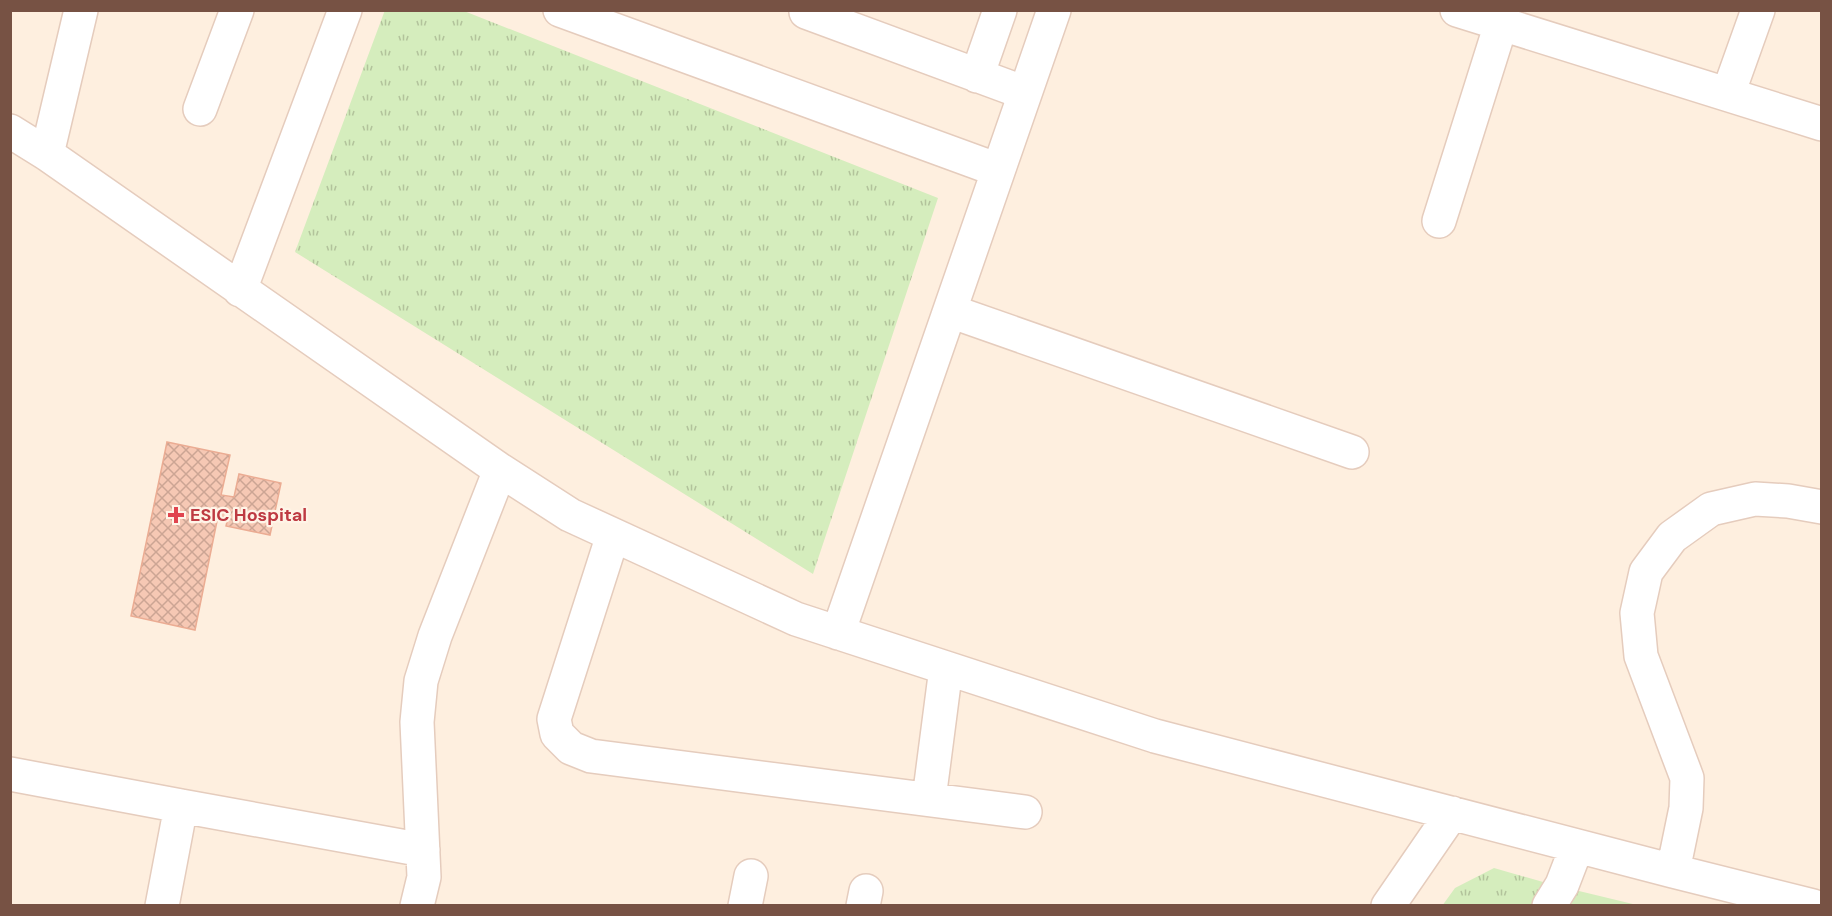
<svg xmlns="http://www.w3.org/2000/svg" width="1832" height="916" viewBox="0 0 1832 916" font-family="'DM Sans',sans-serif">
  <defs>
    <pattern id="grass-tufts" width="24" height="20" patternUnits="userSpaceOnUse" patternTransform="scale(1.5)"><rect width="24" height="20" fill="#d5edbd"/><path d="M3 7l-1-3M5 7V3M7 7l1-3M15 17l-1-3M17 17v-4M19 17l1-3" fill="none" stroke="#b2c39b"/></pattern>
    <pattern id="building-cross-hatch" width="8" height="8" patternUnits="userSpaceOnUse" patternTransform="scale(1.5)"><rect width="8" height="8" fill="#f6c8b4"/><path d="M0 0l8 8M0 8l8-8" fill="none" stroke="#cca594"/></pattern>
  </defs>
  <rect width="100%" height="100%" fill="#feefdf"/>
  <path fill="url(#grass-tufts)" d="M385 10 464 11 938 198 813 574 295 252Z
    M1494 868 1550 884 1637 905 1442 906 1455 888Z"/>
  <path fill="url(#building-cross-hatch)" stroke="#ebac93" stroke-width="1.5" d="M167 442 230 455 221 495 234 497 239 474 281 483 270 535 226 526 228 518 218 516 195 630 131 616Z"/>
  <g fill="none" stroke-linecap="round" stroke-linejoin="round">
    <g stroke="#e5ccbd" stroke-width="36">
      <path id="minor" d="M560 10 998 170
        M1457 10 1822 124
        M806 12 1025 93
        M977 76 1000 10
        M1728 94 1758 10
        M200 109 237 10
        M10 131 47 154 500 470 570 515 796 619 1155 736 1673 871 1813 906
        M47 154 81 10
        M1439 221 1501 24
        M240 290 345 10
        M950 311 1352 452
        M613 535 554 719 557 734 571 748 591 756 1025 812
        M838 633 1054 10
        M10 774 181 806
        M929 799 946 668
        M1673 871 1686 808 1687 778 1641 656 1637 613 1646 572 1672 537 1711 509 1755 499 1788 501 1822 507
        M162 906 181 806 423 850
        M417 906 424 877 417 722 421 681 435 636 500 470
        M745 906 751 876
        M863 906 866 891
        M1388 906 1452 813
        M1549 906 1562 885 1577 846"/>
    </g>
    <use href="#minor" stroke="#fff" stroke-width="33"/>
  </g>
  <path fill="#e0444e" stroke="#fff4e7" stroke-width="2" d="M173 506h6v6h6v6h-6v6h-6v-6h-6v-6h6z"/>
  <g text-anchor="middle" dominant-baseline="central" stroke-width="4.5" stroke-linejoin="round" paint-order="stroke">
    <g font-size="18" font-weight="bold" fill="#be3a42" stroke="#fff4e7" text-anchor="start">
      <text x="190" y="515">ESIC Hospital</text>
    </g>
  </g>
  <rect width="1832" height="916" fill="none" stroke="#775244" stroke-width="24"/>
</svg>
